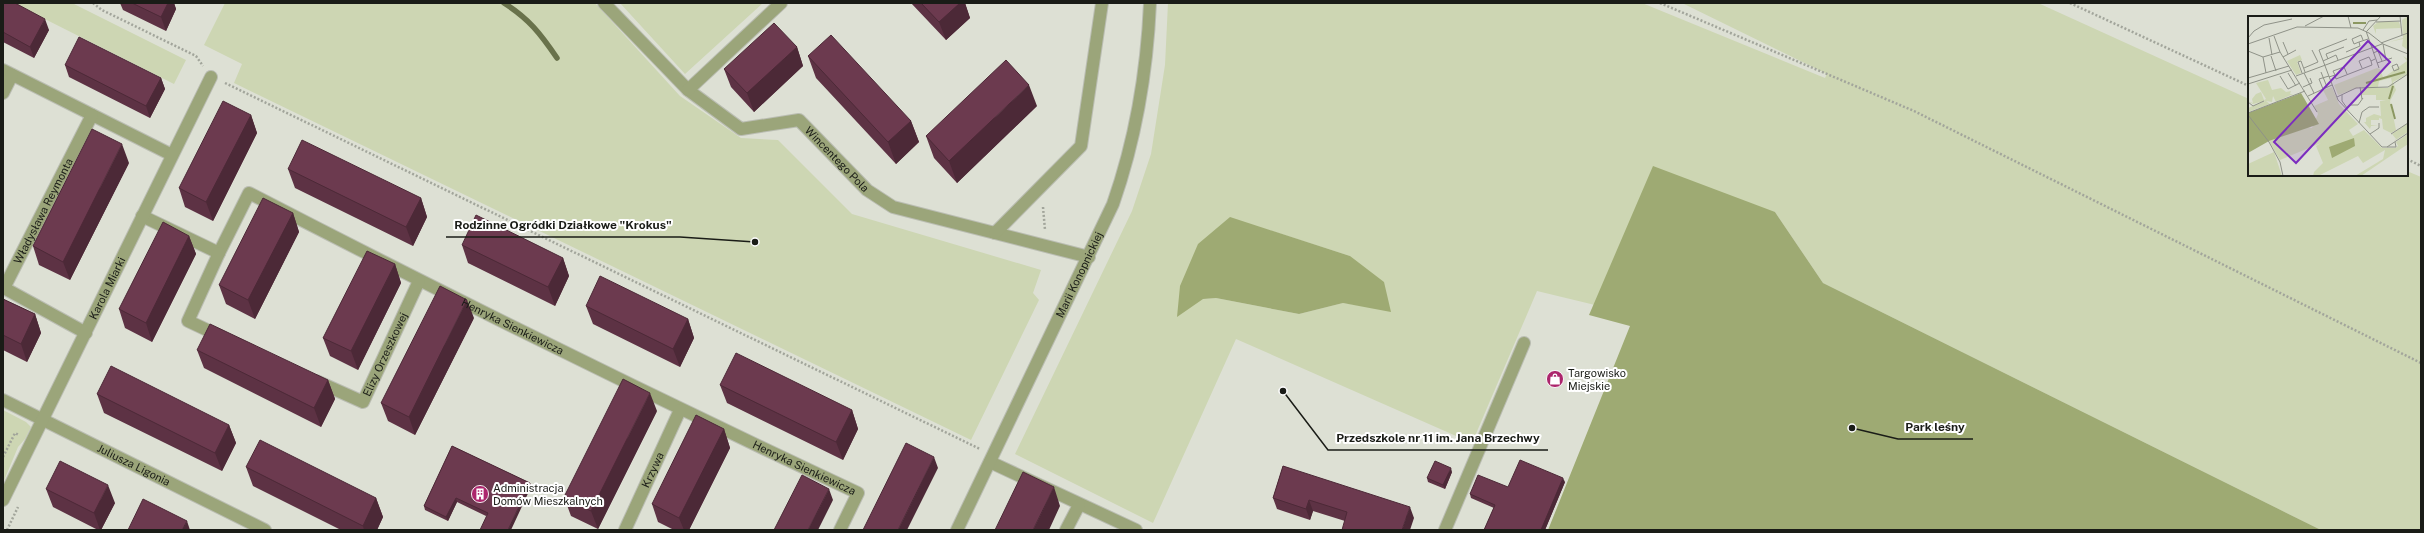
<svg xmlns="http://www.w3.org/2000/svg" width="2424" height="533" viewBox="0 0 2424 533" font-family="'Public Sans',sans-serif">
  <rect width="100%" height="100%" fill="#dde0d4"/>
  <path fill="#cdd6b3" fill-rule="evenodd" d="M13 3H72L186 60 174 84Z
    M225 3H595L680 96 741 138 778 140 852 214 1041 270 1033 293 1039 300 971 440 234 83 242 64 204 45Z
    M620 3H763L685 74Z
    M1168 3H1642L1825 78 1827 74 1682 3H2038L2249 99V175H2407V171L2421 177V530H2321L1823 283 1775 212 1595 305 1537 291 1472 443 1236 339 1153 523 1015 454 1132 211 1151 154 1165 65ZM1269 230 1350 256 1363 306 1343 303 1299 314 1216 298 1200 299Z
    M3 410 26 422 31 427 25 439 18 447 3 483Z"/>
  <path fill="#9eaa73" d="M1653 166 1775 212 1823 283 2321 530H1548L1630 326 1589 315Z
    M1230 217 1350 256 1384 282 1391 312 1343 303 1299 314 1216 298 1203 299 1177 317 1180 286 1198 244Z"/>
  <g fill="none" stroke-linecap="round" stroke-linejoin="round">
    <path stroke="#69724b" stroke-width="5.5" d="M504 3C529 19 540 33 557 58"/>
    <g stroke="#babdb2" stroke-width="14">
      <g id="minor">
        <path id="s1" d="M604 3 688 90 741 129 799 120 867 190 893 207 1089 257"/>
        <path d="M3 70 172 155"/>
        <path d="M688 90 781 3"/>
        <path d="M3 93 12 75"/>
        <path id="s2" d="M142 216 219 253 249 193C450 297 653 397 858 493L840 530"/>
        <path d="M995 233 1081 146 1102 3"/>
        <path d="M219 253 188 321 222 337"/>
        <path id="s3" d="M86 333 4 288 92 115"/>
        <path id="s4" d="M316 381 363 402 419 281"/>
        <path id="s5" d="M3 400 265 530"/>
        <path d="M990 462 1136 530"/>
        <path id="s6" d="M3 500 211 77"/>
        <path id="s7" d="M625 530 680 410"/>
        <path id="s8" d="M957 530 1113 204C1136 138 1147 73 1150 3"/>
        <path d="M1066 530 1079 505"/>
        <path d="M1445 530 1524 343"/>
      </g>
    </g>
    <path stroke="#a2a59b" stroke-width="2.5" stroke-dasharray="2 2" stroke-linecap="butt" d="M93 3 102 10 196 56 203 66
      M1660 3 1914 111 2421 363
      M2070 3 2249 86
      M225 83 980 449
      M2407 159 2421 166
      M1043 207 1045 230
      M3 457 15 433 19 435
      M7 530 18 507"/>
    <use href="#minor" stroke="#9ba57a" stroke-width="12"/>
  </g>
  <path fill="#5d3244" d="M3 3 49 30 34 58 3 42Z
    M120 3H174L176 9 166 31 123 10Z
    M911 3H965L970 18 946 40Z
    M797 47 803 66 754 112 731 87 724 69Z
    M808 56 911 121 919 142 896 164 816 78Z
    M65 65 161 78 165 89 150 118 69 77Z
    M1037 106 957 183 934 158 926 136Z
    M251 115 257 133 213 221 185 207 179 188Z
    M129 163 70 280 39 265 33 246Z
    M288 169 421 198 427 217 413 246 295 188Z
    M293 213 299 232 255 319 226 304 219 285Z
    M189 236 196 254 152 342 125 328 119 309Z
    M462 245 563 258 569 276 555 306 468 263Z
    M395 264 401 283 358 370 330 356 323 338Z
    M3 299 35 314 41 333 27 362 3 350Z
    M586 306 688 319 694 338 680 367 593 324Z
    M474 318 415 435 388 421 381 403Z
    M197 350 328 380 335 399 321 427 204 368Z
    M720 385 852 410 858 429 843 460 727 403Z
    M97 394 229 425 236 443 222 471 104 413Z
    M657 411 598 529 571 516 564 497Z
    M724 429 730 448 689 530H674L658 522 652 504Z
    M452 446 530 483 531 487 486 516 457 502 448 521 425 510 424 506Z
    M1283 466 1414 518 1345 521 1313 511 1310 520 1277 509 1273 498Z
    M246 467 376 498 383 517 377 530H341L253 486Z
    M1452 472 1445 489 1428 482 1427 478Z
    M1565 482 1545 530H1484L1494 508 1471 498 1470 494 1508 487Z
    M46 489 115 503 101 530H98L53 507Z"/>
  <path fill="#4c2937" d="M168 3H174L176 9 166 31 161 17Z
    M957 3H965L970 18 946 40 939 22Z
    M45 19 49 30 34 58 30 47Z
    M797 47 803 66 754 112 747 93Z
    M161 78 165 89 150 118 146 106Z
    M1029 85 1037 106 957 183 949 161Z
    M251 115 257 133 213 221 206 202Z
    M911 121 919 142 896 164 888 142Z
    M122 144 129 163 70 280 63 262Z
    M421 198 427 217 413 246 406 227Z
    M293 213 299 232 255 319 248 300Z
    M189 236 196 254 152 342 146 323Z
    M563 258 569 276 555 306 548 287Z
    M395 264 401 283 358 370 351 351Z
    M467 300 474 318 415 435 409 417Z
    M35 314 41 333 27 362 21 344Z
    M688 319 694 338 680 367 673 349Z
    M328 380 335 399 321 427 314 408Z
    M650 393 657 411 598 529 591 511Z
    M852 410 858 429 843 460 836 442Z
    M229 425 236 443 222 471 215 453Z
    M724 429 730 448 689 530H684L679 518Z
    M934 457 938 468 907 530H898Z
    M1451 468 1452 472 1445 489 1443 485Z
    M1563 478 1565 482 1545 530H1541Z
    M530 483 531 487 511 530H508Z
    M108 485 115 503 101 530H100L94 513Z
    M1054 487 1060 506 1049 530H1033Z
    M829 489 833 500 818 530H808Z
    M376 498 383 517 377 530H364L363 526Z
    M456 498 457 502 448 521 446 517Z
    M1309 500 1313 511 1310 520 1306 509Z
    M1410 507 1414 518 1410 530H1402Z
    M187 521 190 530H182Z"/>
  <path fill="#6c3a4f" stroke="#4c2937" d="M3 3H15L45 19 30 47 3 32Z
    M132 3H168L161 17Z
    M921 3H960L939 22Z
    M774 23 797 47 747 93 724 69Z
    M831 35 911 121 888 142 808 56Z
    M79 37 161 78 146 106 65 65Z
    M1006 60 1029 85 949 161 926 136Z
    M223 101 251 115 206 202 179 188Z
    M92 129 122 144 63 262 33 246Z
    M302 140 421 198 406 227 288 169Z
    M263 198 293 213 248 300 219 285Z
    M476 215 563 258 548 287 462 245Z
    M163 222 189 236 146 323 119 309Z
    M367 251 395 264 351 351 323 338Z
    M600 276 688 319 673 349 586 306Z
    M440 286 467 300 409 417 381 403Z
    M3 299 35 314 21 344 3 335Z
    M210 324 328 380 314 408 197 350Z
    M736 353 852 410 836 442 720 385Z
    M111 366 229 425 215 453 97 394Z
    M623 379 650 393 591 511 564 497Z
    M696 415 724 429 679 518 652 504Z
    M260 440 376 498 363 526 246 467Z
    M906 443 934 457 898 530H863Z
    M452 446 530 483 508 530H480L488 513 456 498 446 517 424 506Z
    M1520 460 1563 478 1541 530H1484L1495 505 1470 494 1478 475 1508 487Z
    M60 461 108 485 94 513 46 489Z
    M1435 461 1451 468 1443 485 1427 478Z
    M1283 466 1410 507 1402 530H1342L1347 512 1309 500 1306 509 1273 498Z
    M1023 472 1054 487 1033 530H995Z
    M802 475 829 489 808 530H774Z
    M143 499 187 521 182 530H128Z"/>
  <defs>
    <g id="shop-disc" transform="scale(0.9)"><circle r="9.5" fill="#ac256c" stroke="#fff"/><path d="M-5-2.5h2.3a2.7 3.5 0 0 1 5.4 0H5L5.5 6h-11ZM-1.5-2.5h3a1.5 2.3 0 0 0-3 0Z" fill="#fff"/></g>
    <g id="building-disc" transform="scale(0.9)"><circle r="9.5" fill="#ac256c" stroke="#fff"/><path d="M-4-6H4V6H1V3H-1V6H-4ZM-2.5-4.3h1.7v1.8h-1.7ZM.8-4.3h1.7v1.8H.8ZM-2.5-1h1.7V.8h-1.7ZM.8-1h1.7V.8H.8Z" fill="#fff"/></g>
  </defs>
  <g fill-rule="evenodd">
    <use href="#shop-disc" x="1555" y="379"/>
    <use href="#building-disc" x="480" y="494"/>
  </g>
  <g text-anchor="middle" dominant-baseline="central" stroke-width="4" stroke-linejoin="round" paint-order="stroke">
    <g font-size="11" fill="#1a1c17" stroke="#fff">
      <text stroke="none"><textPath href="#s1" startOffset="300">Wincentego Pola</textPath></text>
      <text stroke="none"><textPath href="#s3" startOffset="180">Władysława Reymonta</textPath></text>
      <text stroke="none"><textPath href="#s8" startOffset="283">Marii Konopnickiej</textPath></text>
      <text stroke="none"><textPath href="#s6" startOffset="236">Karola Miarki</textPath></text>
      <text stroke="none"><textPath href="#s2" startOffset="448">Henryka Sienkiewicza</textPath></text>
      <text stroke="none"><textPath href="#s4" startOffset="104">Elizy Orzeszkowej</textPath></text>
      <text stroke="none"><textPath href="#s5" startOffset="146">Juliusza Ligonia</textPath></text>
      <text stroke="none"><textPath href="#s2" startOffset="772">Henryka Sienkiewicza</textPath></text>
      <text stroke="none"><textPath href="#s7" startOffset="66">Krzywa</textPath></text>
    </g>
    <g font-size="11" fill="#1a1c17" stroke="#fff" text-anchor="start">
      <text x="1568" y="373">Targowisko<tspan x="1568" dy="13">Miejskie</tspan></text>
      <text x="493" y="488">Administracja<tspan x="493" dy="13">Domów Mieszkalnych</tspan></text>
    </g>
  </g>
  <g transform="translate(2248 16)">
    <rect width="160" height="160" fill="#dde0d4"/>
    <path d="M160 0V34L154 30 155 23 141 26 155 22 154 4ZM130 6H151L153 12 128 13V18L125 10ZM52 39 54 44 49 46 53 57 48 59 39 45ZM155 40 160 43V58L145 66 148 74 142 85 148 114 143 117 135 113 134 103 131 102V104H123V109L130 110H123L122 113 116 106H118V102L126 98 133 100 132 85 138 84H128V79H112V72H140L144 67 143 62 131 65 130 71H112L90 79 86 69 129 52 132 53 135 61 138 60 159 45ZM20 64 24 74 33 72 38 76 43 75 42 78H45L28 86 25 80 24 86 18 85 22 88 0 96V92L17 85 5 88 0 85 5 87 4 83 8 78 13 76 16 84 18 83 8 67ZM84 71 91 88 110 108 101 114 105 120 116 114 134 132H147L150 130 148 126 160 118V128L113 160H107L135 143 137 134 115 147 110 140 70 160H65L66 156 75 147 68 130 73 127 32 144 21 125 59 111 64 112 70 98 66 90 80 84 75 74ZM160 107V116L146 125 148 123 144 118ZM26 136 34 160H0V148Z" fill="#cdd6b3"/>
    <path d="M53 77 71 108 21 125 0 137V97ZM106 122 107 130 84 142 81 131Z" fill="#9eaa73"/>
    <path fill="none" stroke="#8b9761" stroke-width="2" d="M105 7H118M118 67 157 56M141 83 145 70M143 88 147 103"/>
    <path fill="none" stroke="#8f9288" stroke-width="1" d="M100 0 103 12M152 0 154 19M128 6 153 5M57 10 76 0M115 14 121 5 129 4M118 15 131 52M119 15 133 0M26 20 32 36 69 96M0 22 6 15 16 9 44 3M21 22 24 39M99 23 71 34 90 84 134 131H148L147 126M35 26 40 38M111 26 106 28 104 23 113 19 115 24M133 27 160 17M0 28 49 11 110 12 121 17 135 28 160 38M135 28 138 44M0 35 15 41 32 36M98 36 112 30 111 26 120 23M125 37 130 35 134 45M23 40 28 55M15 41 18 57M35 41 48 34M80 43 78 38 96 31M75 45 88 39 90 44M129 47 144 42M149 48 151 53 146 55 144 50ZM56 52 70 46 64 34M114 52 111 45 121 41 123 45M73 56 79 71M40 57 48 70M54 57 50 46 53 45 57 56M56 57 66 77M87 59 85 55 96 51 99 58M32 60 40 73 52 67M48 60 134 28M81 61 87 59 88 63 124 49 123 45 127 43M0 62 41 50M0 68 44 54M55 71 64 67 62 62M112 71 114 83M75 73 71 63 81 60M94 79V85L99 92M60 80 84 69M89 81 108 72 140 71 160 58M0 86 5 90 16 85M97 94 102 89H110L115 82M0 97 57 75M0 99 21 126 32 146 35 160M111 107 114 96 121 91H131M122 118 131 112V107M143 118 160 107M139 131 160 117"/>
    <path fill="#7b2cbf" fill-opacity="0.15" stroke="#7b2cbf" stroke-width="2" d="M120 25 142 46 48 147 26 126Z"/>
    <rect width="160" height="160" fill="none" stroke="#1a1c17" stroke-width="2"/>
  </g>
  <path fill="none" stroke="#1a1c17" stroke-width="1.5" d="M755 242L680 237H446M1852 428L1898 439H1973M1283 391L1328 450H1548"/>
  <g fill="#1a1c17" stroke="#fff" stroke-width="1.5">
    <circle cx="755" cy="242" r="4"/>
    <circle cx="1852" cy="428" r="4"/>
    <circle cx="1283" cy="391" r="4"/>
  </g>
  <g font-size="12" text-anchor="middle" font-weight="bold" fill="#1a1c17" stroke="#fff" stroke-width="4" stroke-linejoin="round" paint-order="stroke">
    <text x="563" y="229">Rodzinne Ogródki Działkowe "Krokus"</text>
    <text x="1935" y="431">Park leśny</text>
    <text x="1438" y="442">Przedszkole nr 11 im. Jana Brzechwy</text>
  </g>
  <rect width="2424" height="533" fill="none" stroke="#1a1c17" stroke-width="8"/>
</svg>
